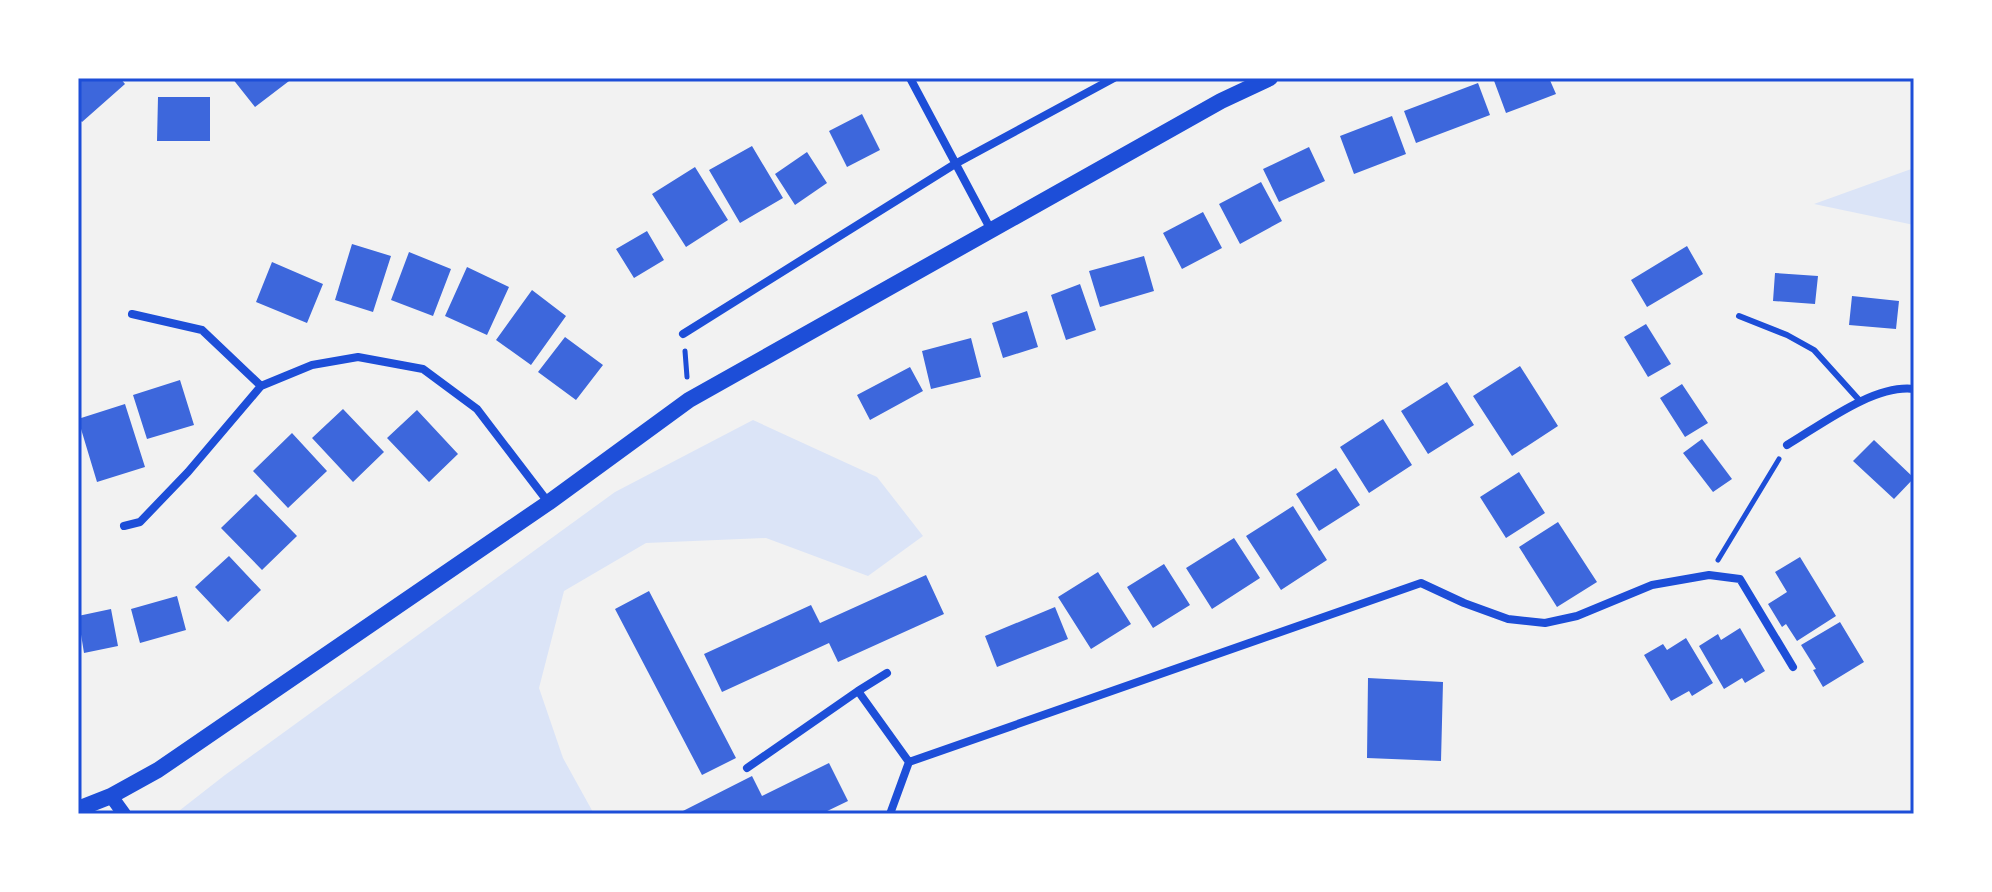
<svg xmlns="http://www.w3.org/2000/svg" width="1992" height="892" viewBox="0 0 1992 892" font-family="'PT Sans',sans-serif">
  <rect width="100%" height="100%" fill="#f2f2f2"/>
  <path fill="#dbe4f7" d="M1914 168V225L1814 204Z
    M753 420 877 477 923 536 868 576 766 538 646 543 564 591 539 688 563 758 594 814H175L225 775 615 492Z"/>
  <path fill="#3d67dc" d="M78 78H120L125 84 82 122 78 118Z
    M232 78H293L255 107Z
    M1493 78H1549L1556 94 1506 113Z
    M1478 83 1490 115 1416 143 1404 111Z
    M158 97H210V141H157Z
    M862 114 880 150 847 167 829 131Z
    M1392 116 1406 154 1354 174 1340 136Z
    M752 146 783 198 740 223 709 170Z
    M1309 147 1325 181 1279 202 1263 169Z
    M807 152 827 183 795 205 775 174Z
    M695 167 728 220 686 247 652 194Z
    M1261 182 1282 221 1240 244 1219 204Z
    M1203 212 1222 248 1182 269 1163 233Z
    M647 231 664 260 634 278 616 249Z
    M352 244 391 256 373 312 335 300Z
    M1687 246 1703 274 1647 307 1631 280Z
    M409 252 451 269 433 316 391 300Z
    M1144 256 1154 291 1100 307 1089 271Z
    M272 262 323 284 307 323 256 302Z
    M467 267 509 287 487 335 445 316Z
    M1775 273 1818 276 1815 304 1773 301Z
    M1080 284 1096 330 1066 340 1051 295Z
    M532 290 566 316 531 365 496 340Z
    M1852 296 1899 301 1896 329 1849 325Z
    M1027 311 1038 347 1003 358 992 323Z
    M1646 324 1671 364 1648 377 1624 337Z
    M565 337 603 365 576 400 538 372Z
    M971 338 981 377 931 389 922 351Z
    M1520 366 1558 426 1512 456 1473 396Z
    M910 367 923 391 870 420 857 395Z
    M180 380 194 425 147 439 133 395Z
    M1447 382 1474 425 1428 454 1401 411Z
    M1682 384 1708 423 1685 437 1660 398Z
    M125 404 145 467 97 482 78 419Z
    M343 409 384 452 353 482 312 438Z
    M417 410 458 454 429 482 387 438Z
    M1383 419 1412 465 1369 493 1340 447Z
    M292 433 327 471 288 508 253 471Z
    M1702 439 1732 479 1713 492 1683 453Z
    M1874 440 1914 478 1894 499 1853 461Z
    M1336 468 1360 505 1319 531 1296 494Z
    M1519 472 1545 513 1506 538 1480 497Z
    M256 494 297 536 262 570 221 528Z
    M1293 506 1327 560 1281 590 1246 536Z
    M1558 522 1597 582 1557 607 1519 547Z
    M1234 538 1260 578 1212 609 1186 568Z
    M229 556 261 590 228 622 195 587Z
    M1800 557 1836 616 1797 641 1786 624 1782 627 1768 604 1787 592 1775 572Z
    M1164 564 1190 605 1153 628 1127 587Z
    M1098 572 1131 624 1091 649 1058 597Z
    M926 575 944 614 838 662 829 643 722 692 704 654 811 605 820 623Z
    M649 591 736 758 702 775 615 609Z
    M177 596 186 630 140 643 131 609Z
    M1055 607 1068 639 997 667 985 636Z
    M111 609 118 646 84 653 78 616Z
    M1840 622 1864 662 1823 687 1813 670 1816 669 1801 645Z
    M1740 628 1765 671 1745 683 1742 678 1724 689 1699 646 1718 634 1721 640Z
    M1686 638 1713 683 1692 696 1689 691 1671 701 1644 655 1663 644 1667 650Z
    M1368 678 1443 682 1441 761 1367 758Z
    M829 763 848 801 821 814H677L752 776 762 796Z"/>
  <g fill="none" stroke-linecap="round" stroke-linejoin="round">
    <path stroke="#1d4ed8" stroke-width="5" d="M685 351 687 377
      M1718 560 1779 459"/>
    <path stroke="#1d4ed8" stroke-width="6" d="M1739 316 1787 335 1814 350 1860 401"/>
    <path stroke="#1d4ed8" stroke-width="8" d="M910 78 991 230
      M132 314 202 330 261 386
      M683 334 955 164 1114 78
      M1787 445C1821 425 1874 384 1914 389
      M124 526 140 522 188 472 261 386 312 365 358 357 423 369 477 409 548 502
      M887 673 858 691 909 762 890 814
      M909 762 1421 583 1464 603 1508 619 1545 623 1577 616 1652 585 1709 575 1740 579 1793 667
      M747 768 858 691"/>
    <path stroke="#1d4ed8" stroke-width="14" d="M111 796 124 814"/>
    <path stroke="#1d4ed8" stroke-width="16" d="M78 809 111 796 158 770 548 503 689 400 1221 101 1270 78"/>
  </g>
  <rect width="1992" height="892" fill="none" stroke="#ffffff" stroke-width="160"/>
  <rect x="80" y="80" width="1832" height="732" fill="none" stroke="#1d4ed8" stroke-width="3"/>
</svg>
